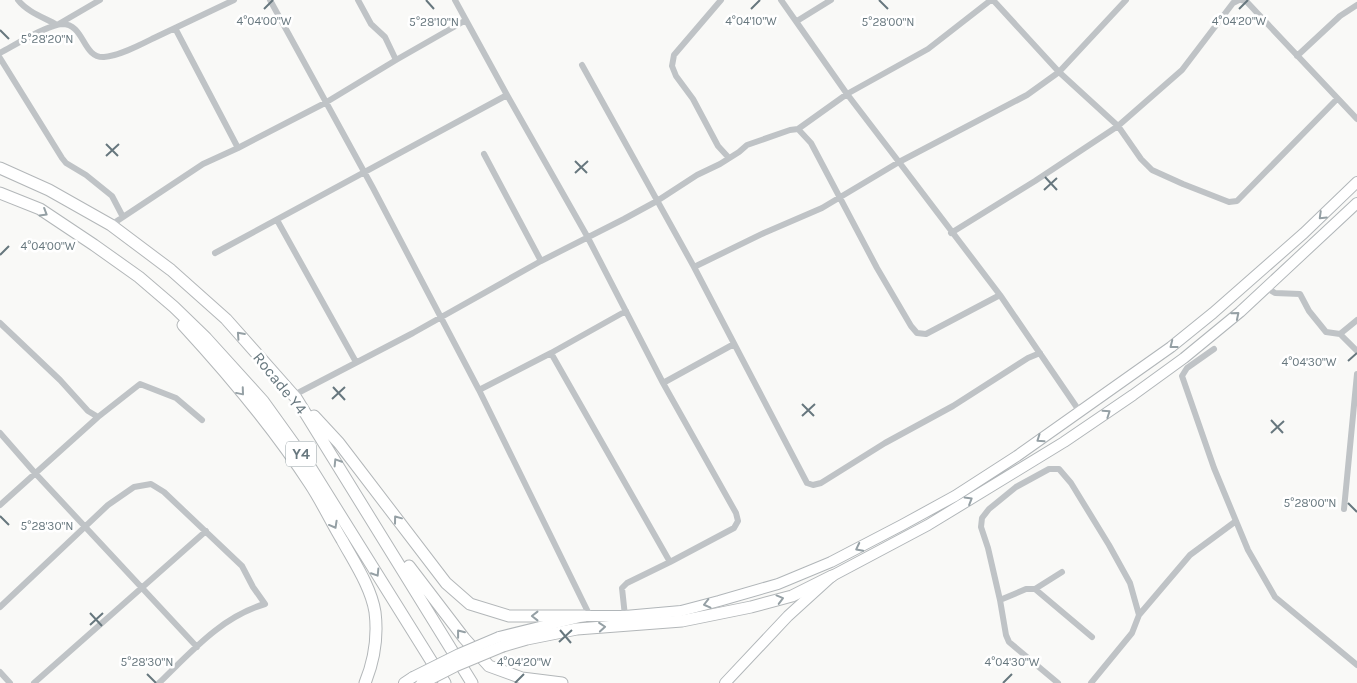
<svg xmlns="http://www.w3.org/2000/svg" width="1357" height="683" viewBox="0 0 1357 683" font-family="Karla,sans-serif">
  <rect width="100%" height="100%" fill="#f9f9f7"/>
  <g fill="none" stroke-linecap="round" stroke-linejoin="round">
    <g stroke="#b1b6b9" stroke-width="12">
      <path id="primary" d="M499 637 584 616H625L681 611 719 601 778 584 831 562 902 525 955 496 1017 456 1171 347 1213 313 1304 233 1357 182
        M404 683 413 677
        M725 683 788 616 832 576 928 525 1064 442 1133 395 1184 358 1240 312 1357 203"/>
    </g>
    <g stroke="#b3b7b9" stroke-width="13">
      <path id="highway" d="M0 168 49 190 111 225 171 270 226 319 296 398 472 683
        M0 193 40 209 94 245 139 277 174 307 206 338 263 401 309 465 445 683
        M183 325C229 375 273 427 310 484 322 502 331 522 342 540 354 562 371 587 375 612 378 636 374 661 365 683
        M314 416 339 443 446 583 470 604 509 616H584
        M409 566 464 638 489 666 522 678 562 683
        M503 646 527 639 577 629 682 621 751 607 792 596 832 576"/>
    </g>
    <path stroke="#bfc3c6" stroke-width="6" d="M18 0C27 12 45 18 57 25L100 0
      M270 0 373 188 479 390 590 616
      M358 0 371 24 385 37 396 60
      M455 0 507 95
      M721 0 674 55 672 66 676 76 693 99 718 146 729 158
      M781 0 847 94 899 162 1027 95 1059 72 1126 0
      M993 0 1059 72 1118 126 1141 159 1152 170 1183 184 1229 202 1237 201 1337 99
      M1241 0 1246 1 1357 119
      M797 21 831 0
      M175 28 238 148 325 103 396 60 466 20
      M0 53C15 45 47 25 62 24 85 24 82 58 104 57 119 56 140 45 154 38 181 25 207 13 234 0
      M1297 56 1340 16 1357 5
      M0 58 62 158 66 163 86 175 112 196 123 217
      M582 65 694 267 807 483 813 485 821 483 885 443 953 406 1028 358 1040 353
      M798 129 847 94 928 49 991 0
      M484 154 541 261
      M277 220 356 362
      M111 225 203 164 238 148
      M951 233 1035 181 1118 126 1182 70 1233 3 1239 0
      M215 253 507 95 587 236 663 383 736 513 738 521 734 528 670 562 627 583 622 588 625 616
      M694 267 764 233 822 208 899 162 1000 295 1080 412
      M1267 288 1275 293 1300 294 1309 311 1326 332 1340 334 1357 351
      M626 311 551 353 670 562
      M0 323 60 380 88 411 98 417
      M1340 334 1357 320
      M1214 349 1187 368 1182 376 1214 468 1248 550 1275 597 1357 665
      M663 383 734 344
      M479 390 551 353
      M294 395 413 333 541 261 624 219 657 201 697 175 720 164 739 152 747 145 790 130 798 129 811 143 877 268 911 326 917 333 926 334 1000 295
      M0 433 35 473 197 647
      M0 505 98 417 140 384 176 398 202 420
      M1344 509 1357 374
      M1035 589 1062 572
      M1000 600 1026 589H1035L1092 637
      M0 607 108 505 134 487 151 484 164 492 242 566 253 587 265 604C221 617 191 652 159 683
      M0 672 10 683
      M34 683 206 531
      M1058 683 1009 642 1006 635 1000 600 988 548 981 527 982 518 989 509 1016 487 1049 469H1059L1071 483 1109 545 1130 583 1139 615
      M1091 683 1132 633 1139 615 1190 555 1236 521"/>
    <use href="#primary" stroke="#fff" stroke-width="10"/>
    <use href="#highway" stroke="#fff" stroke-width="11"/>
    <g stroke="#b1b6b9" stroke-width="12" stroke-linecap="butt">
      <path id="primary-bridge" d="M413 677 459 654 499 637"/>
    </g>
    <g stroke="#b3b7b9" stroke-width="13" stroke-linecap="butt">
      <path id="highway-bridge" d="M422 683 455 666 503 646"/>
    </g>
    <use href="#primary-bridge" stroke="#fff" stroke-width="10"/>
    <use href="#highway-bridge" stroke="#fff" stroke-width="11"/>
  </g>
  <defs><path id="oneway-chevron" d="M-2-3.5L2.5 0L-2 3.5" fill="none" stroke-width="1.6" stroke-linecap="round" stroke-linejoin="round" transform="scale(1.25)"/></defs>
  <g stroke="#95a0a5">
    <use href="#oneway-chevron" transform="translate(44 213) rotate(31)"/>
    <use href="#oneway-chevron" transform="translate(1322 216) rotate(136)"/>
    <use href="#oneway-chevron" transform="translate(1236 315) rotate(-40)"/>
    <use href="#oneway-chevron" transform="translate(240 335) rotate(-132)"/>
    <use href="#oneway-chevron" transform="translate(1173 345) rotate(142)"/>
    <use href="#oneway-chevron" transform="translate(241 392) rotate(50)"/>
    <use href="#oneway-chevron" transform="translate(1107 413) rotate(-34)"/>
    <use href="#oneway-chevron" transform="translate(1040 439) rotate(145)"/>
    <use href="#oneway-chevron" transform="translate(337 462) rotate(-122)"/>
    <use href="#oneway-chevron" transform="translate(969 500) rotate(-31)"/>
    <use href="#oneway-chevron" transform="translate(397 519) rotate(-127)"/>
    <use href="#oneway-chevron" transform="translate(334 525) rotate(61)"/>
    <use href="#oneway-chevron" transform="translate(859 548) rotate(153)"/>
    <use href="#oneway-chevron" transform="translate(376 573) rotate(58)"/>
    <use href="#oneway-chevron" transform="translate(780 599) rotate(-15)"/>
    <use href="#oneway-chevron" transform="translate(707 604) rotate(166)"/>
    <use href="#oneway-chevron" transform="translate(535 616) rotate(180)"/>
    <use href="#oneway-chevron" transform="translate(602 627) rotate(-5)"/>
    <use href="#oneway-chevron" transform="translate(460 633) rotate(-128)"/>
  </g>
  <path fill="none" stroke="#67777e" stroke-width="2" d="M426 0 434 9M879 0 888 9M264 9 273 0M751 9 760 0M1239 9 1248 0M0 30 9 39M106 144 118 156M106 156 119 144M575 161 587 173M575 173 588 161M1045 177 1057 190M1044 190 1057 178M0 255 9 246M1348 361 1357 353M333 387 345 400M332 399 345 387M802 404 814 416M802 416 815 404M1271 420 1283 433M1271 433 1284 421M1348 503 1357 512M0 516 9 525M90 613 102 626M90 625 103 613M560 630 571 643M559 642 572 630M147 674 156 683M515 683 524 674M1003 683 1012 674"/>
  <g text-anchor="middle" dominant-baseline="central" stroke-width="5" stroke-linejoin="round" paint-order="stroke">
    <rect fill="#fff" stroke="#95a0a5" stroke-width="1" x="286" y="441.5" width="30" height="25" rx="4"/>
    <g font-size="15" font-weight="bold" fill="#67777e">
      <text x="301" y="454">Y4</text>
    </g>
    <g font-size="16" fill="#67777e" stroke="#fff">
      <text transform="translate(280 383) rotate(51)">Rocade Y4</text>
    </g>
  </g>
  <g font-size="12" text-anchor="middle" fill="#67777e" stroke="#fff" stroke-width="5" stroke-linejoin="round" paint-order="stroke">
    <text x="264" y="25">4°04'00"W</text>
    <text x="751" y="25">4°04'10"W</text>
    <text x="1239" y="25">4°04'20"W</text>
    <text x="434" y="26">5°28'10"N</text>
    <text x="888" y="26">5°28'00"N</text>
    <text x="47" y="43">5°28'20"N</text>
    <text x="48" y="250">4°04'00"W</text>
    <text x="1309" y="366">4°04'30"W</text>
    <text x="1310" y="507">5°28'00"N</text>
    <text x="47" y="530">5°28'30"N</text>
    <text x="147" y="666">5°28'30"N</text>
    <text x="524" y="666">4°04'20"W</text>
    <text x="1012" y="666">4°04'30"W</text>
  </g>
</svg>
